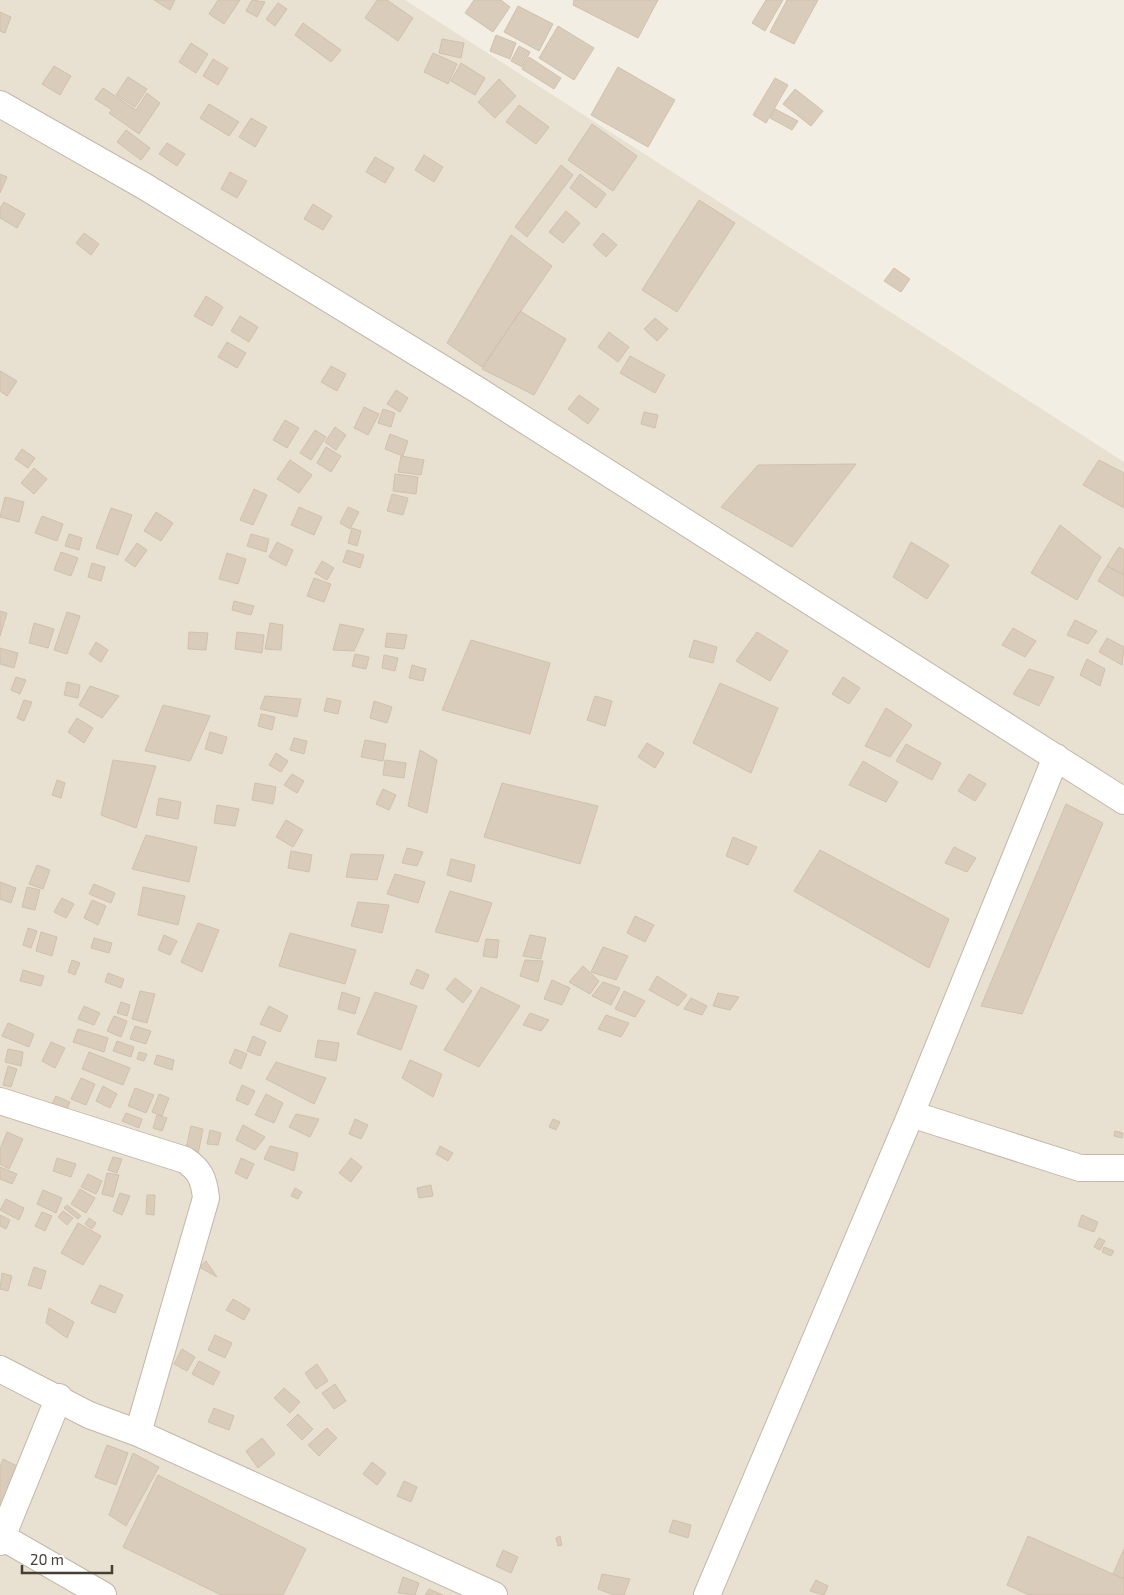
<svg xmlns="http://www.w3.org/2000/svg" width="1124" height="1595" viewBox="0 0 1124 1595" font-family="'Exo 2',sans-serif">
  <rect width="100%" height="100%" fill="#f3eee3"/>
  <path fill="#e8e0d1" d="M0 0H405L1124 462V1595H0Z"/>
  <path fill="#d9ccbb" stroke="#d1c1aa" d="M154 0H175L170 10Z
    M218 0H240L224 24 209 14Z
    M252 0 265 2 257 17 246 11Z
    M377 0H387L413 18 398 41 365 18Z
    M474 0H501L510 7 493 32 465 13Z
    M574 0H658L638 38 573 5Z
    M766 0H783L765 31 752 23Z
    M787 0H818L794 44 770 32Z
    M278 3 287 9 275 26 266 19Z
    M518 6 553 24 539 51 504 32Z
    M0 12 11 17 5 33 0 31Z
    M303 23 341 50 331 62 295 35Z
    M558 26 594 48 574 80 539 58Z
    M496 35 516 43 510 59 490 51Z
    M442 39 464 43 461 58 439 53Z
    M191 43 208 54 196 73 179 62Z
    M519 46 530 52 522 67 511 61Z
    M433 53 457 64 448 84 424 72Z
    M529 57 561 78 554 89 522 69Z
    M213 59 228 68 218 85 203 76Z
    M461 63 485 78 475 95 451 81Z
    M54 66 71 76 60 95 42 84Z
    M618 67 675 100 648 147 591 115Z
    M128 77 147 89 135 107 116 95Z
    M775 78 788 85 766 123 753 115Z
    M499 79 516 96 495 118 478 102Z
    M103 88 136 110 147 93 160 103 139 134 109 113 112 110 95 99Z
    M795 89 823 111 811 126 783 104Z
    M209 104 239 122 229 136 200 118Z
    M519 105 549 127 536 144 506 122Z
    M775 109 798 121 792 130 770 118Z
    M251 118 267 127 255 147 239 137Z
    M592 124 637 156 613 191 568 160Z
    M126 130 150 148 141 160 117 142Z
    M167 143 185 154 177 166 159 154Z
    M424 155 443 167 434 182 415 170Z
    M375 157 394 168 385 183 366 172Z
    M561 165 573 175 527 237 515 227Z
    M230 172 247 181 237 198 221 189Z
    M0 174 7 177 0 193Z
    M580 174 606 194 596 208 570 188Z
    M699 200 735 223 677 312 642 290Z
    M4 202 25 214 17 228 0 218V208Z
    M313 204 332 216 323 230 304 219Z
    M566 211 580 223 563 243 549 232Z
    M84 233 99 244 91 255 76 243Z
    M603 233 617 245 606 257 593 245Z
    M511 235 552 266 482 367 447 343Z
    M894 268 910 279 901 292 884 281Z
    M206 296 223 307 212 326 194 316Z
    M520 311 566 339 534 395 482 369Z
    M240 316 258 327 249 342 231 331Z
    M655 318 668 329 657 341 644 329Z
    M609 332 629 347 618 362 598 347Z
    M227 342 246 353 237 368 218 357Z
    M630 356 665 375 655 393 620 373Z
    M331 366 346 374 337 391 321 382Z
    M0 371 17 381 7 396 0 391Z
    M396 390 408 398 400 412 387 404Z
    M579 395 599 409 588 424 568 409Z
    M364 407 379 414 368 435 354 428Z
    M383 409 395 413 391 427 378 423Z
    M644 412 658 415 655 428 641 424Z
    M285 420 299 428 287 448 273 440Z
    M335 427 346 435 336 450 325 442Z
    M315 430 326 437 311 460 300 453Z
    M390 434 408 441 403 456 385 449Z
    M326 447 341 456 331 472 317 463Z
    M22 449 35 458 28 468 15 459Z
    M401 456 424 460 421 475 398 472Z
    M290 460 312 475 299 493 277 479Z
    M1099 460 1124 473V508L1083 485Z
    M856 464 792 547 721 507 758 465Z
    M34 468 47 479 34 494 21 483Z
    M395 474 418 477 416 494 393 491Z
    M254 489 267 495 253 525 240 520Z
    M392 494 408 498 403 515 387 511Z
    M5 497 24 502 19 522 0 517Z
    M299 507 322 517 314 535 291 525Z
    M348 507 359 512 350 529 340 523Z
    M111 508 132 515 118 555 96 548Z
    M156 512 173 523 161 541 144 531Z
    M42 516 63 524 57 541 35 533Z
    M1060 525 1101 557 1077 600 1031 573Z
    M352 528 361 531 357 546 348 543Z
    M69 534 82 538 79 550 65 546Z
    M251 534 269 539 266 552 247 546Z
    M277 542 293 550 286 566 269 557Z
    M911 542 949 565 927 599 893 577Z
    M137 543 147 550 135 567 125 560Z
    M1119 547 1124 550V575L1107 566Z
    M347 550 364 555 360 568 343 562Z
    M61 552 78 558 71 576 54 570Z
    M227 553 246 559 238 584 219 579Z
    M322 561 334 568 327 580 315 573Z
    M92 563 105 567 101 581 88 577Z
    M1107 566 1124 575V597L1098 581Z
    M314 578 331 584 324 602 307 596Z
    M234 601 254 606 251 615 232 610Z
    M0 611 7 613 0 636Z
    M67 612 80 616 67 654 54 650Z
    M1075 620 1097 631 1088 644 1067 635Z
    M34 623 54 629 48 648 29 643Z
    M270 623 283 625 281 650 265 649Z
    M340 624 364 629 354 651 333 650Z
    M1013 628 1036 641 1025 657 1002 645Z
    M189 632 208 633 206 650 188 649Z
    M237 632 264 635 262 653 235 649Z
    M757 632 788 651 770 681 736 661Z
    M387 633 407 635 404 649 385 647Z
    M1107 638 1124 647 1122 665 1099 652Z
    M471 640 550 663 530 734 442 710Z
    M694 640 717 647 713 663 689 657Z
    M96 642 108 650 101 662 89 654Z
    M0 648 18 653 14 668 0 664Z
    M355 654 369 657 366 669 352 666Z
    M384 655 398 658 395 671 382 668Z
    M1087 659 1105 669 1100 686 1080 675Z
    M412 665 426 669 423 681 409 678Z
    M1029 669 1054 677 1039 706 1013 694Z
    M16 677 26 680 20 694 11 690Z
    M843 677 860 688 849 704 832 694Z
    M67 682 80 685 78 698 64 695Z
    M720 683 778 708 751 773 693 743Z
    M90 686 119 696 102 718 79 705Z
    M265 696 301 699 297 717 260 709Z
    M595 696 612 701 605 726 587 720Z
    M327 698 341 701 338 714 324 711Z
    M24 700 32 702 24 721 17 718Z
    M374 701 392 707 387 723 370 718Z
    M163 705 210 716 190 761 145 751Z
    M886 708 912 725 890 757 865 746Z
    M261 714 275 717 272 730 258 726Z
    M77 718 93 728 84 743 68 732Z
    M210 732 227 737 222 754 205 749Z
    M294 738 307 741 304 754 290 750Z
    M365 740 386 744 383 761 361 757Z
    M647 743 664 753 655 768 638 757Z
    M906 744 941 763 932 780 896 761Z
    M420 750 437 760 427 813 408 806Z
    M276 753 288 761 281 772 269 765Z
    M113 760 156 766 136 828 101 815Z
    M385 760 406 763 404 778 383 775Z
    M863 761 898 782 886 802 849 785Z
    M292 774 304 781 297 793 284 785Z
    M969 774 986 784 975 801 958 791Z
    M57 780 65 783 61 798 52 795Z
    M255 783 276 787 273 804 252 800Z
    M502 783 598 806 580 864 484 837Z
    M383 789 396 795 389 810 376 804Z
    M159 798 181 802 178 819 156 815Z
    M1066 804 1103 823 1022 1014 981 1006Z
    M217 805 239 809 235 826 214 823Z
    M286 820 303 830 293 847 276 837Z
    M146 835 197 847 189 882 132 869Z
    M733 837 757 847 748 865 726 856Z
    M954 847 976 858 967 872 945 863Z
    M407 848 423 852 417 866 402 863Z
    M820 850 949 919 929 968 794 891Z
    M291 851 312 855 309 872 288 868Z
    M351 854 384 855 377 880 346 877Z
    M451 859 475 865 471 882 447 875Z
    M37 865 50 870 43 889 29 884Z
    M395 874 425 882 418 903 387 894Z
    M0 882 16 888 11 903 0 899Z
    M94 884 115 893 111 903 89 894Z
    M27 887 40 890 35 910 22 907Z
    M143 887 185 896 178 925 138 915Z
    M450 891 492 903 478 942 435 932Z
    M62 898 74 904 66 918 54 912Z
    M92 900 106 906 98 925 84 918Z
    M358 902 389 905 382 933 351 926Z
    M635 916 654 925 645 942 627 933Z
    M198 923 219 930 202 972 181 962Z
    M28 928 37 931 31 948 23 945Z
    M41 932 57 937 52 956 36 951Z
    M290 933 356 950 345 984 279 966Z
    M164 935 177 941 170 955 158 950Z
    M530 935 546 938 541 959 523 956Z
    M94 938 112 943 109 953 91 948Z
    M486 939 499 940 497 958 483 956Z
    M603 947 628 956 616 980 591 972Z
    M72 960 80 963 75 975 68 972Z
    M525 960 543 961 538 982 520 976Z
    M583 966 599 981 590 994 569 982Z
    M417 969 429 975 423 989 410 984Z
    M23 970 44 976 41 986 20 981Z
    M108 973 124 979 121 988 105 982Z
    M657 976 687 995 678 1006 649 990Z
    M455 978 472 991 463 1003 446 989Z
    M552 980 570 988 562 1005 544 999Z
    M603 982 620 988 611 1005 592 996Z
    M481 987 520 1006 479 1067 444 1050Z
    M140 991 155 994 147 1023 132 1019Z
    M624 991 645 1001 635 1017 615 1009Z
    M342 992 360 998 355 1014 338 1009Z
    M375 992 417 1006 401 1050 357 1034Z
    M718 993 739 997 730 1010 713 1006Z
    M691 998 707 1006 702 1015 684 1009Z
    M121 1002 130 1005 127 1016 117 1013Z
    M84 1006 100 1013 94 1025 78 1019Z
    M269 1006 288 1016 280 1032 260 1024Z
    M530 1013 549 1020 541 1031 523 1025Z
    M606 1015 629 1023 621 1037 598 1029Z
    M114 1016 127 1021 121 1037 107 1031Z
    M8 1023 34 1034 29 1047 2 1036Z
    M135 1026 151 1031 146 1044 130 1039Z
    M78 1029 108 1038 104 1052 73 1042Z
    M253 1036 266 1042 260 1056 247 1051Z
    M318 1040 339 1043 336 1061 315 1057Z
    M117 1041 134 1047 131 1057 113 1051Z
    M51 1042 65 1048 55 1068 42 1061Z
    M8 1049 23 1052 21 1066 5 1062Z
    M235 1049 247 1054 241 1069 229 1063Z
    M89 1052 130 1068 123 1085 82 1069Z
    M139 1052 147 1054 144 1061 137 1059Z
    M157 1055 174 1060 172 1070 154 1064Z
    M410 1060 442 1074 433 1097 402 1078Z
    M276 1062 326 1078 314 1104 266 1079Z
    M8 1066 17 1069 11 1087 3 1085Z
    M81 1078 95 1084 86 1105 71 1099Z
    M242 1085 255 1091 248 1105 236 1100Z
    M103 1086 117 1094 110 1108 96 1101Z
    M135 1088 154 1095 146 1113 128 1106Z
    M159 1094 169 1098 162 1116 152 1112Z
    M266 1094 283 1103 274 1123 255 1115Z
    M56 1096 70 1102 64 1116 49 1110Z
    M126 1113 142 1119 139 1128 122 1121Z
    M296 1114 319 1119 310 1137 289 1127Z
    M157 1115 167 1118 162 1131 153 1128Z
    M355 1119 368 1125 361 1139 349 1134Z
    M553 1119 560 1122 556 1130 549 1127Z
    M243 1125 265 1137 255 1150 236 1140Z
    M191 1126 203 1129 197 1159 184 1157Z
    M210 1130 221 1133 218 1145 207 1144Z
    M1115 1131 1123 1133 1122 1138 1114 1136Z
    M7 1132 23 1139 9 1169 0 1164V1149Z
    M270 1146 298 1153 294 1171 264 1159Z
    M440 1146 453 1153 448 1161 436 1154Z
    M113 1157 122 1159 117 1173 108 1170Z
    M57 1158 76 1164 71 1177 53 1171Z
    M241 1158 254 1164 247 1179 235 1173Z
    M351 1158 362 1167 351 1182 339 1173Z
    M0 1167 17 1174 12 1184 0 1179Z
    M107 1173 119 1175 113 1197 102 1194Z
    M88 1174 102 1181 96 1194 81 1187Z
    M431 1185 433 1196 419 1198 417 1188Z
    M295 1188 302 1192 298 1199 291 1196Z
    M80 1189 95 1198 86 1213 71 1204Z
    M43 1190 62 1198 56 1213 37 1204Z
    M120 1193 130 1196 122 1215 113 1211Z
    M147 1195H155L154 1215 146 1214Z
    M6 1199 24 1208 19 1220 0 1210Z
    M67 1205 81 1216 78 1219 64 1208Z
    M63 1211 73 1218 67 1225 58 1217Z
    M42 1212 52 1216 45 1231 35 1226Z
    M0 1215 10 1220 6 1229 0 1226Z
    M1082 1215 1098 1222 1094 1232 1078 1226Z
    M89 1218 96 1223 92 1229 85 1224Z
    M78 1223 101 1236 83 1265 61 1253Z
    M1099 1238 1105 1241 1100 1250 1094 1247Z
    M1104 1247 1114 1251 1111 1256 1102 1252Z
    M206 1261 217 1277 199 1267Z
    M34 1267 46 1271 41 1289 28 1285Z
    M2 1273 12 1276 8 1291 0 1289Z
    M100 1285 123 1295 115 1313 91 1303Z
    M233 1299 250 1309 244 1320 226 1310Z
    M49 1308 74 1322 67 1338 46 1323Z
    M215 1335 232 1343 225 1358 208 1350Z
    M182 1349 195 1357 187 1371 174 1364Z
    M199 1361 220 1372 213 1385 192 1374Z
    M317 1364 328 1381 316 1389 305 1373Z
    M335 1384 346 1401 334 1409 322 1393Z
    M284 1388 300 1402 290 1413 274 1398Z
    M214 1408 234 1416 229 1430 208 1422Z
    M298 1414 313 1429 302 1440 287 1425Z
    M327 1428 337 1438 319 1456 308 1445Z
    M262 1438 275 1454 258 1468 246 1451Z
    M107 1445 128 1453 116 1485 95 1477Z
    M133 1453 159 1467 126 1526 109 1515Z
    M3 1459 19 1467 0 1520V1467Z
    M372 1462 386 1473 377 1485 363 1474Z
    M158 1475 306 1549 283 1595H221L123 1547Z
    M404 1481 417 1487 411 1502 397 1496Z
    M673 1520 691 1525 688 1538 669 1532Z
    M560 1536 562 1545 558 1546 556 1538Z
    M1028 1536 1124 1579V1595H1029L1007 1585Z
    M1124 1549V1579L1113 1574Z
    M503 1550 518 1557 511 1573 496 1566Z
    M602 1574 630 1579 624 1595H614L598 1589Z
    M403 1577 419 1583 415 1595 398 1593Z
    M816 1580 828 1586 824 1595 810 1591Z
    M429 1589 443 1595H425Z"/>
  <g fill="none" stroke-linecap="round" stroke-linejoin="round">
    <g stroke="#c3b8a8" stroke-width="28">
      <path id="street" d="M0 104 144 186 476 389 1124 801
        M0 1101 185 1160C200 1170 204 1179 206 1198L138 1433
        M911 1114 1080 1168H1124
        M0 1369 89 1415 138 1433 494 1595
        M2 1537 103 1595
        M0 1542 59 1397
        M707 1595 911 1114 1056 757"/>
    </g>
    <use href="#street" stroke="#fff" stroke-width="26"/>
  </g>
  <path d="M22 1565v8h90v-8" fill="none" stroke="#463e33" stroke-width="2.5"/>
  <text x="30" y="1565" font-size="15" fill="#463e33" stroke="#ffffff" stroke-width="4" paint-order="stroke">20 m</text>
</svg>
